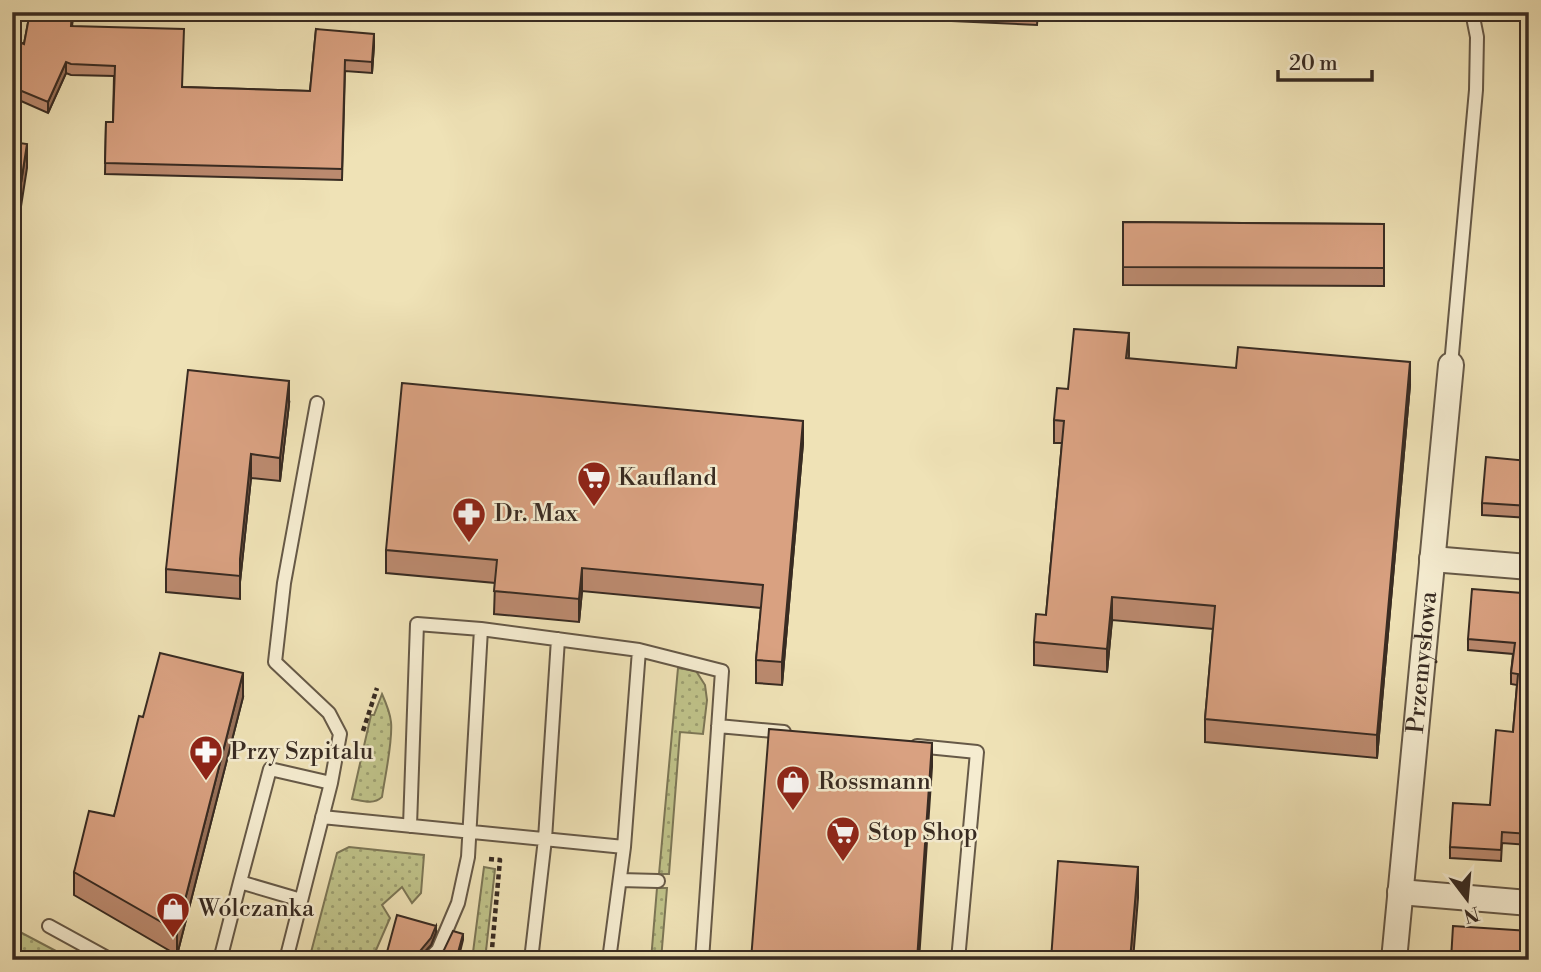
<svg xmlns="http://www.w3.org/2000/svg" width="1541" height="972" viewBox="0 0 1541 972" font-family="'Libre Bodoni',serif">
  <defs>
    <pattern id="grass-dots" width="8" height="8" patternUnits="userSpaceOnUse" patternTransform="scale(1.75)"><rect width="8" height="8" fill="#bfc289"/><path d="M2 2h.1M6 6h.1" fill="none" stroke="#9c9e70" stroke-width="1.8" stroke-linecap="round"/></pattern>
  </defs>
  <rect width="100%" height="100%" fill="#efe2b6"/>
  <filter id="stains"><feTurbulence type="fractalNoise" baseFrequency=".00286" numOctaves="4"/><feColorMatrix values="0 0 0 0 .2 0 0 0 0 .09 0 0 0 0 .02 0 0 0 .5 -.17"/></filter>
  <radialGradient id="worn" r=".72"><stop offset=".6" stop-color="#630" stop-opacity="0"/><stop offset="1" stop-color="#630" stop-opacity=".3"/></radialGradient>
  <path fill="url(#grass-dots)" stroke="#7c7656" stroke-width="2" d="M678 668 696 671 705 685 707 700 703 734 680 732 669 874H659Z
    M382 694C386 703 390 712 391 722 393 741 385 776 382 797 373 805 363 801 352 799L371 715H374Z
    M349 847 424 855 421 893 412 903 402 887 382 905 390 918 373 957 369 960H309L337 853Z
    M484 867 495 869 485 960H472Z
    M657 888H667L661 960H651Z
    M12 929 20 932 73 960H35L12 948Z"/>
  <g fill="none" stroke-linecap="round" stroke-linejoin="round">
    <g stroke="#665947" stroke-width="16">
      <path id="lane" d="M1451 365 1476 90 1477 37 1472 12
        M718 726 784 732
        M917 746 977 752 958 960
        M322 817 624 847 609 960
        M410 826 417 624 481 629 639 650 722 671 702 960
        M624 847 639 650
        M620 880 658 881
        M301 900 240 882 270 769 331 783
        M49 926 111 960
        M220 960 240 882
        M286 960 331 783 340 734 329 713 275 662 284 583 317 403
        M428 960 438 950 458 903 468 857 481 629
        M531 960 545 839 558 639"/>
    </g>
    <g stroke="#665947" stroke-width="28">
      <g id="street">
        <path d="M1432 559 1529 567"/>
        <path d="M1400 892 1529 903"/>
        <path id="s1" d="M1394 960 1451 365"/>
      </g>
    </g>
    <path stroke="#382b22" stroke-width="4.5" stroke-dasharray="5 3.5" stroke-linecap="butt" d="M363 731 377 688
      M489 859 500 860 491 960"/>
    <use href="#lane" stroke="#f5ecd0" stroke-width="12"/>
    <use href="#street" stroke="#f5ecd0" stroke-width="24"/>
  </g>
  <path fill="#bb8a6f" stroke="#382b22" stroke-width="2" d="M30 12H74L72 26 183 87 310 91 316 29 374 45 372 73 345 71 342 180 105 174 106 122H113L114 76 71 75 66 73 48 113 12 97V39L24 44Z
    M930 12H1038L1037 25 930 20Z
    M1123 222 1384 224V286L1123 285Z
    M1410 385 1377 758 1205 742V719L1213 629 1112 620 1107 672 1034 665V642L1046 615 1062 443H1054V420L1068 389Z
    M289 404 280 481 251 478 240 582V599L166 592V569Z
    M803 443 782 685 756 683V660L761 608 582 591 579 622 494 614 495 583 386 573V550Z
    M1529 461V518L1482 515V503Z
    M1522 597 1529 598V845L1502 843 1501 861 1450 858V847L1490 805 1513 732 1517 685 1511 684V673L1513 654 1468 650V639Z
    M243 697 177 955 74 895V872L114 816 143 717Z
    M436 932 431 945 420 957 423 960H393L387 958V952Z"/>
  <path fill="#98715a" stroke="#382b22" stroke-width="2" d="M374 34V45L372 73V62Z
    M66 62V73L48 113V102Z
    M27 144V168L12 264V241Z
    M1129 333V356L1126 381V358Z
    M1410 362V385L1377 758V735Z
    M289 381V404L280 481V458Z
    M803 421V443L782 685V662Z
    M251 454V478L240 582V599V559Z
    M582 568V591L579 622V599Z
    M1112 597V620L1107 672V649Z
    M243 673V697L177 955V931Z
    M932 743V767L919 960H917Z
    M1138 867V898L1133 960H1130Z
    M436 926V932L431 945 420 957V951Z
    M463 934V940L458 960H456Z"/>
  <path fill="#d9a181" stroke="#382b22" stroke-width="2" d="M30 12H72L71 26 184 29 182 87 310 91 316 29 374 34 372 62 345 60 342 169 105 163 106 122H113L115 66 71 64 66 62 48 102 12 87V39L24 44Z
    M930 12H1037V18L930 13Z
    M12 142 27 144 12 241Z
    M1123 222 1384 224V268L1123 267Z
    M1074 329 1129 333 1126 358 1236 368 1238 347 1410 362 1377 735 1205 719 1215 606 1112 597 1107 649 1034 642 1036 614 1046 615 1064 421 1054 420 1057 388 1068 389Z
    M188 370 289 381 280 458 251 454 240 559V576L166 569Z
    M402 383 803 421 782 662 756 660 763 585 582 568 579 599 494 591 497 560 386 550Z
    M1486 457 1529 461V506L1482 503Z
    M1472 589 1522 593V597L1529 598V834L1502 832 1501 850 1450 847 1453 803 1490 805 1496 730 1513 732 1518 674 1511 673 1515 643 1468 639Z
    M160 653 243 673 177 931 74 872 89 811 114 816 139 716 143 717Z
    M769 729 932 743 917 960H751Z
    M1058 861 1138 867 1130 960H1051Z
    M397 915 436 926 431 938 420 951V956L423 960H416L387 952Z
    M1453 926 1529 931V960H1451Z
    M453 931 463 934 456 960H434L444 950Z"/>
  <defs>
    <g id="supermarket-pin" transform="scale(1.75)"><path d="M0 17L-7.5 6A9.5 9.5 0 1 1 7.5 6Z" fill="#8f2418" stroke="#f5ecd0"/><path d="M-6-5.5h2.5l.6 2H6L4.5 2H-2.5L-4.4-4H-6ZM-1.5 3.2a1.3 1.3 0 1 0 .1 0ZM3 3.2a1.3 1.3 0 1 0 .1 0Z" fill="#fff"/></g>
    <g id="pharmacy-pin" transform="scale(1.75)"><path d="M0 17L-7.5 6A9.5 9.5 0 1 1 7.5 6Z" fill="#8f2418" stroke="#f5ecd0"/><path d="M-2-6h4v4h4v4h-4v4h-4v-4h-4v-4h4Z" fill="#fff"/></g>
    <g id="shop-pin" transform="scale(1.75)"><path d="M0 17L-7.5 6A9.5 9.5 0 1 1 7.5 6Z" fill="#8f2418" stroke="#f5ecd0"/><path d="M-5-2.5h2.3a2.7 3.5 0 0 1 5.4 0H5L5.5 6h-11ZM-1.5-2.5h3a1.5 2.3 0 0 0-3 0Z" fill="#fff"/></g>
  </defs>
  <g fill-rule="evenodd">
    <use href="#supermarket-pin" x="594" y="478"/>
    <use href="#pharmacy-pin" x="469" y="514"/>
    <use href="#pharmacy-pin" x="206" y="752"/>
    <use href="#shop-pin" x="793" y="782"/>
    <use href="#supermarket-pin" x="843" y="833"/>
    <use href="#shop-pin" x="173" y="909"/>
  </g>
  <g text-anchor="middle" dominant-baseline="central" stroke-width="5" stroke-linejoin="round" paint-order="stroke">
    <g font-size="24" fill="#382b22" stroke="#f5ecd0" text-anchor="start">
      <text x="618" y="478">Kaufland</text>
      <text x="494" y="514">Dr. Max</text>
      <text x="230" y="752">Przy Szpitalu</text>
      <text x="818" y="782">Rossmann</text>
      <text x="868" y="833">Stop Shop</text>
      <text x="198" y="909">Wólczanka</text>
    </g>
    <g font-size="24" fill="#382b22" stroke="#f5ecd0">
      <text stroke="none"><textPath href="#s1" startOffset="299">Przemysłowa</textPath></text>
    </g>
  </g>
  <rect width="1541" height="972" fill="none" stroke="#efe2b6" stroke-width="42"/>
  <rect x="14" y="14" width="1513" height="944" fill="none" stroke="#382b22" stroke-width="3.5"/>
  <rect x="21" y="21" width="1499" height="930" fill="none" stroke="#382b22" stroke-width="2"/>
  <g transform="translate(1467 899) rotate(164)" stroke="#f5ecd0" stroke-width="5" paint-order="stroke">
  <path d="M0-5L12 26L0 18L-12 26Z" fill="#382b22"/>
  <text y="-10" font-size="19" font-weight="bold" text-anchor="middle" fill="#382b22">N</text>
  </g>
  <path d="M1278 70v10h94v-10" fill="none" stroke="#382b22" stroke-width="3.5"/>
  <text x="1289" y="70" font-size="21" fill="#382b22" stroke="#f5ecd0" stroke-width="5" paint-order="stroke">20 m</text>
  <rect width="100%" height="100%" filter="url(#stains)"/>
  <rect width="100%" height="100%" fill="url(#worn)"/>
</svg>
